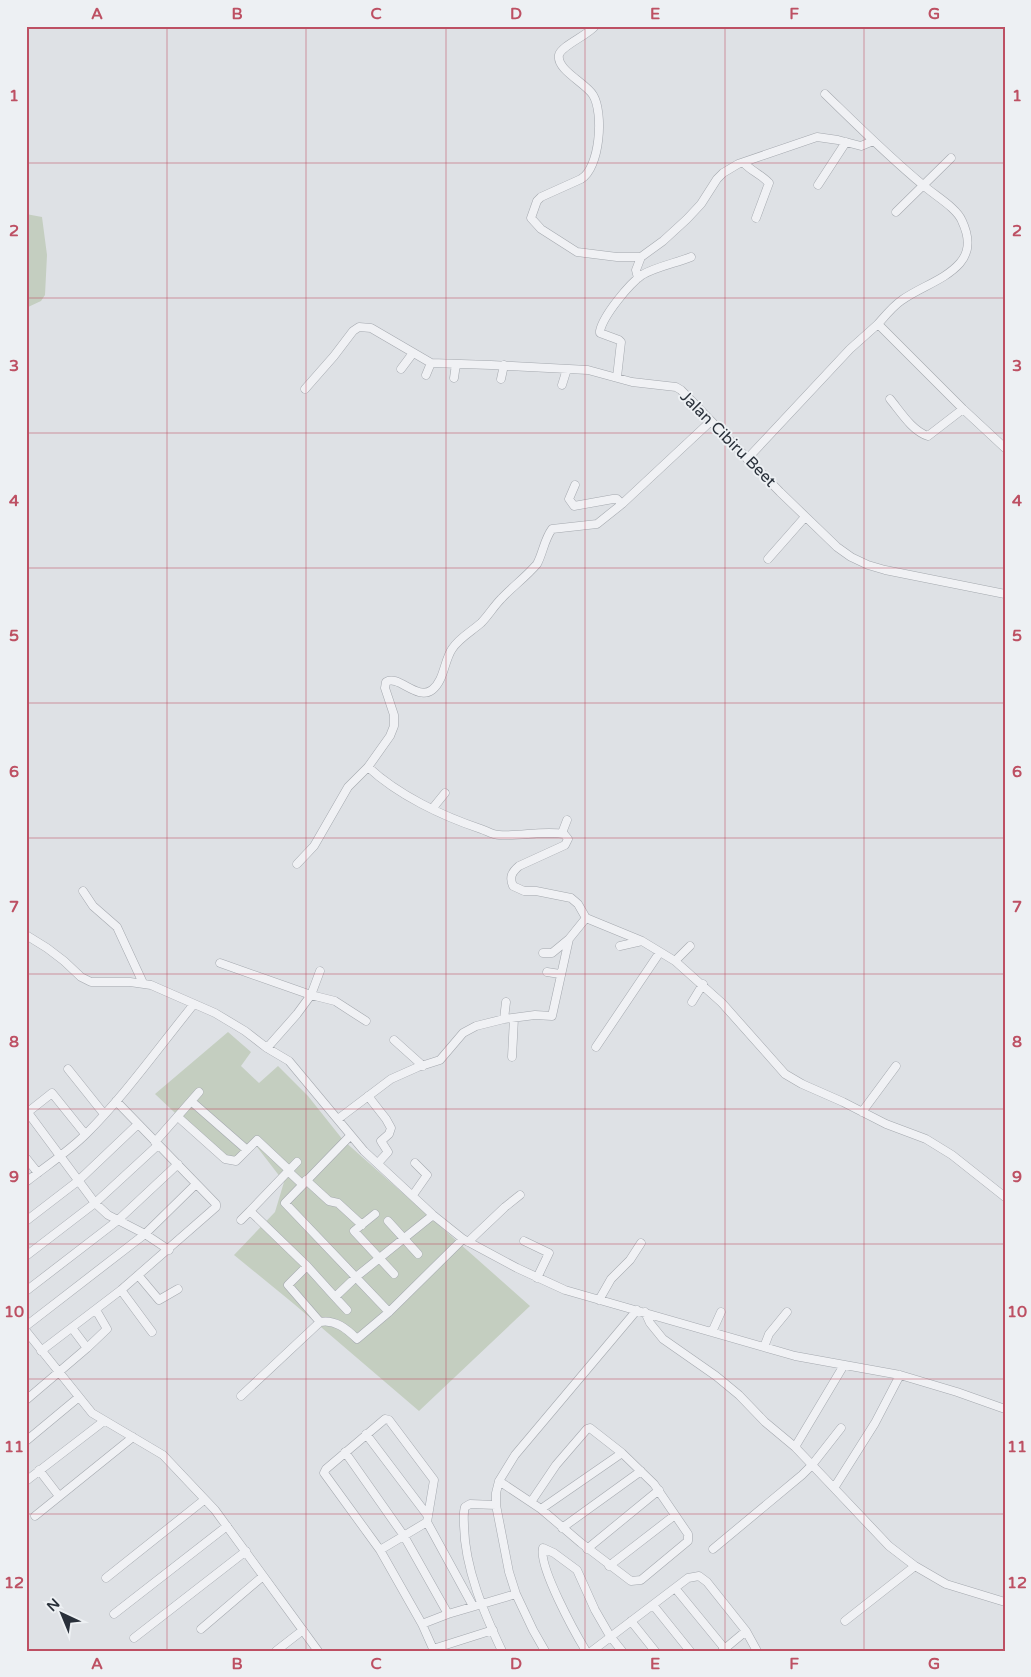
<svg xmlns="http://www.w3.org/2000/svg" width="1031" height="1677" viewBox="0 0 1031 1677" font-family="'Varela Round',sans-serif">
  <rect width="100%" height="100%" fill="#dee1e5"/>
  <path fill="#c4cec0" d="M26 214 42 217 47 255 45 295 41 301 26 308Z
    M228 1032 251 1052 241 1066 259 1083 278 1066 308 1096 343 1140 530 1306 419 1411 294 1304 234 1255 275 1212 284 1182 254 1143 229 1164 155 1094Z"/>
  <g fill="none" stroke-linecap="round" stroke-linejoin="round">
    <g stroke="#a4a8ae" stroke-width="9">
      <path id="minor" d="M595 26C588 35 561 46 559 55 556 70 586 83 593 95 604 113 600 168 581 179L541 197 537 201 531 218 541 229 577 252 617 257H641L663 241 687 219 701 204 717 179 723 173 738 164 817 137 838 140 861 146 873 141
        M825 94C857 125 889 157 923 185 934 195 957 208 962 221 969 236 971 250 960 263 945 280 920 287 902 300 893 306 885 316 878 324L963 409 1005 448
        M744 163C751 171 762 175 769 183L756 218
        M818 185 846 142
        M896 212 951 158
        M638 278 636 270 641 257
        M401 369 413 353
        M426 375 431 363
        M617 377 621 342 619 340 600 333V331C603 316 629 284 642 275 655 267 676 263 691 257
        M454 378 456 364
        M501 379 504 365
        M562 385 567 369
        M305 389 334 356 353 331 359 327 371 328 431 363 491 365 588 370 632 382 676 387 681 390 780 492 837 547 851 557 868 565 885 570 1005 594
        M890 399C900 411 912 431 928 436L963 409
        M747 459 850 349 878 324
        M575 485 569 499 574 506 613 499H617L622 504
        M768 559 805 517
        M368 767C398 795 442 816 481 829 487 831 493 835 499 835 520 837 542 830 564 834L568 839 565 845 519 866C512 872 509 877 513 886L524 891H536L571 898 578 904 586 918 642 941 675 961 722 1003 785 1074 802 1084 843 1102 886 1124 926 1139 952 1155 1005 1197
        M432 809 445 793
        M562 833 567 820
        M297 864 314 846 348 787 368 767 390 736 394 726V715L385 688 386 682C398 674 417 701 432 690 444 681 444 661 452 649 459 638 472 631 481 623 488 616 494 606 501 599 512 587 526 577 537 564 543 553 544 540 552 529L597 524 622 504 711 421
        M83 891 93 906 117 927 143 983
        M26 935 47 948 64 961 81 977 91 982H130L151 985 215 1013 245 1031 267 1048 289 1061 364 1151 433 1215 463 1239 517 1268 565 1290 795 1356 900 1375 957 1392 1005 1409
        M620 946 642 941
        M543 953H552L569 939
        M675 961 690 946
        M220 963 311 995 335 1001 366 1021
        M547 972 560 974
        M692 1002 703 984
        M504 1019 506 1002
        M394 1040 423 1066
        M596 1047 660 952
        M267 1048 297 1014 311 995 320 971
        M512 1057 514 1018
        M68 1069 104 1114
        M368 1096 386 1119 391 1128 389 1134 381 1141 388 1152 378 1163
        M191 1101 247 1150
        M26 1110 95 1203 108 1215 145 1234 169 1250
        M28 1112 52 1093 85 1134
        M862 1112 896 1066
        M178 1117 225 1159 236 1161 257 1140 289 1170
        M338 1119 391 1079 418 1067 440 1060 463 1033 476 1026 504 1019 535 1015 552 1016 569 939 586 918
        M350 1136 285 1203 389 1312
        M155 1142 199 1092
        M26 1158 38 1173
        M288 1171 302 1184
        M306 1180 329 1201 338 1203 362 1225
        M26 1182C46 1166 68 1152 86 1134 126 1094 159 1047 194 1004
        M413 1195 427 1175 415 1163
        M250 1211 297 1162
        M375 1214 354 1231 394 1274
        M241 1220 250 1211 307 1266 335 1297
        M26 1221 78 1181 138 1124
        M388 1221 418 1254
        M524 1241 549 1253 537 1278
        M468 1242 505 1207 520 1195
        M26 1256 95 1203 158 1145
        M307 1266 288 1285 320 1322
        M138 1275 159 1300 178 1289
        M121 1290 152 1332
        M26 1291 117 1221 178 1164
        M599 1300 611 1279 630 1260 641 1243
        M347 1310 335 1297 356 1277 433 1215
        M645 1312 650 1323 663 1339 716 1376 739 1395 765 1422 795 1447 834 1488
        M26 1326 145 1234 196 1184
        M26 1331 92 1413 163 1455 215 1510 318 1651
        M712 1332 721 1312
        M764 1347 769 1334 787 1312
        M87 1348 107 1329 96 1310
        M41 1351 121 1290 216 1207V1204L116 1101
        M241 1396 320 1322C335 1319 347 1329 357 1339L389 1312 463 1239
        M26 1400 87 1348 72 1328
        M366 1434 428 1516
        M26 1441 79 1397
        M795 1447 844 1365
        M345 1452 404 1536 448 1614
        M39 1470 59 1496
        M26 1481 104 1421
        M499 1481 541 1509 581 1543 631 1581 641 1580 688 1541V1534L654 1484 622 1453 590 1428 587 1429 556 1465 531 1502
        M496 1505 470 1504 465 1507C463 1513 464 1520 464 1526 465 1569 484 1613 502 1651
        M541 1509 622 1453
        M35 1516 133 1437
        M562 1528 641 1471
        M587 1549 659 1490
        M713 1549 802 1475 812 1465 841 1428
        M380 1550 427 1522
        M609 1566 675 1515
        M915 1566 946 1584 1005 1602
        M106 1578 204 1500
        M675 1588 725 1649
        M653 1605 690 1651
        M114 1614 227 1526
        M631 1621 655 1651
        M845 1621 915 1566 889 1546 834 1488 875 1423 900 1375
        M422 1624 448 1614 516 1594
        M201 1629 262 1577
        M134 1638 246 1551
        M433 1649 493 1630
        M276 1651 303 1630
        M434 1651 422 1624 380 1550 324 1473 326 1469 385 1419 389 1420 434 1480 427 1522 473 1606
        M545 1651 533 1630 516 1594 509 1572 496 1505V1493L499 1481 515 1455 637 1310
        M586 1651C575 1633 538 1566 543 1548L554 1553 577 1570 595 1610 610 1636 622 1651
        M592 1651 688 1578 699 1576 707 1582 746 1631 757 1651
        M722 1651 746 1631"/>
    </g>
    <use href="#minor" stroke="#f0f1f4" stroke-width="8"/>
  </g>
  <path fill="none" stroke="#bd5063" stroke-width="1" stroke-opacity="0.55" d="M167 26V1651M306 26V1651M446 26V1651M585 26V1651M725 26V1651M864 26V1651M26 163H1005M26 298H1005M26 433H1005M26 568H1005M26 703H1005M26 838H1005M26 974H1005M26 1109H1005M26 1244H1005M26 1379H1005M26 1514H1005"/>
  <g text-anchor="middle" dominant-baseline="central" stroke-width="4" stroke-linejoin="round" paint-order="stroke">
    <g font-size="16" fill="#29303a" stroke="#edf0f3">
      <text transform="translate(728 439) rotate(45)">Jalan Cibiru Beet</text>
    </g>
  </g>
  <rect width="1031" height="1677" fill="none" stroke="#edf0f3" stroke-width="55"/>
  <g transform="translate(62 1614) rotate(316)" stroke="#edf0f3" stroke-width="4" paint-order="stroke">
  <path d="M0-4L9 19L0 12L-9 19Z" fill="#29303a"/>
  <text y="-8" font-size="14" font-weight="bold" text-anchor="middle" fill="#29303a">N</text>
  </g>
  <rect x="28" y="28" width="976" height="1622" fill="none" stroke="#bd5063" stroke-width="2"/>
  <g font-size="16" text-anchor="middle" font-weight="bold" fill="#bd5063">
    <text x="97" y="19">A</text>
    <text x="237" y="19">B</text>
    <text x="376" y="19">C</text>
    <text x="516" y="19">D</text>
    <text x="655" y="19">E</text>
    <text x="794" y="19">F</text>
    <text x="934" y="19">G</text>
    <text x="14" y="101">1</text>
    <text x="1017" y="101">1</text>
    <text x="14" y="236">2</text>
    <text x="1017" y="236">2</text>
    <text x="14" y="371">3</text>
    <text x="1017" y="371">3</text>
    <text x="14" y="506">4</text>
    <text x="1017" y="506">4</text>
    <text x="14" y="641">5</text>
    <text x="1017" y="641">5</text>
    <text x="14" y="777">6</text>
    <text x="1017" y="777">6</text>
    <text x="14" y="912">7</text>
    <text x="1017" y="912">7</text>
    <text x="14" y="1047">8</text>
    <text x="1017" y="1047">8</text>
    <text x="14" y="1182">9</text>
    <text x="1017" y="1182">9</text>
    <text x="14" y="1317">10</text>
    <text x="1017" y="1317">10</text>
    <text x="14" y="1452">11</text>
    <text x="1017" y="1452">11</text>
    <text x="14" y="1588">12</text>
    <text x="1017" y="1588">12</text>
    <text x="97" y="1669">A</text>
    <text x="237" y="1669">B</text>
    <text x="376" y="1669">C</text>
    <text x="516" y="1669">D</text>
    <text x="655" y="1669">E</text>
    <text x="794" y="1669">F</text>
    <text x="934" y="1669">G</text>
  </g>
</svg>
